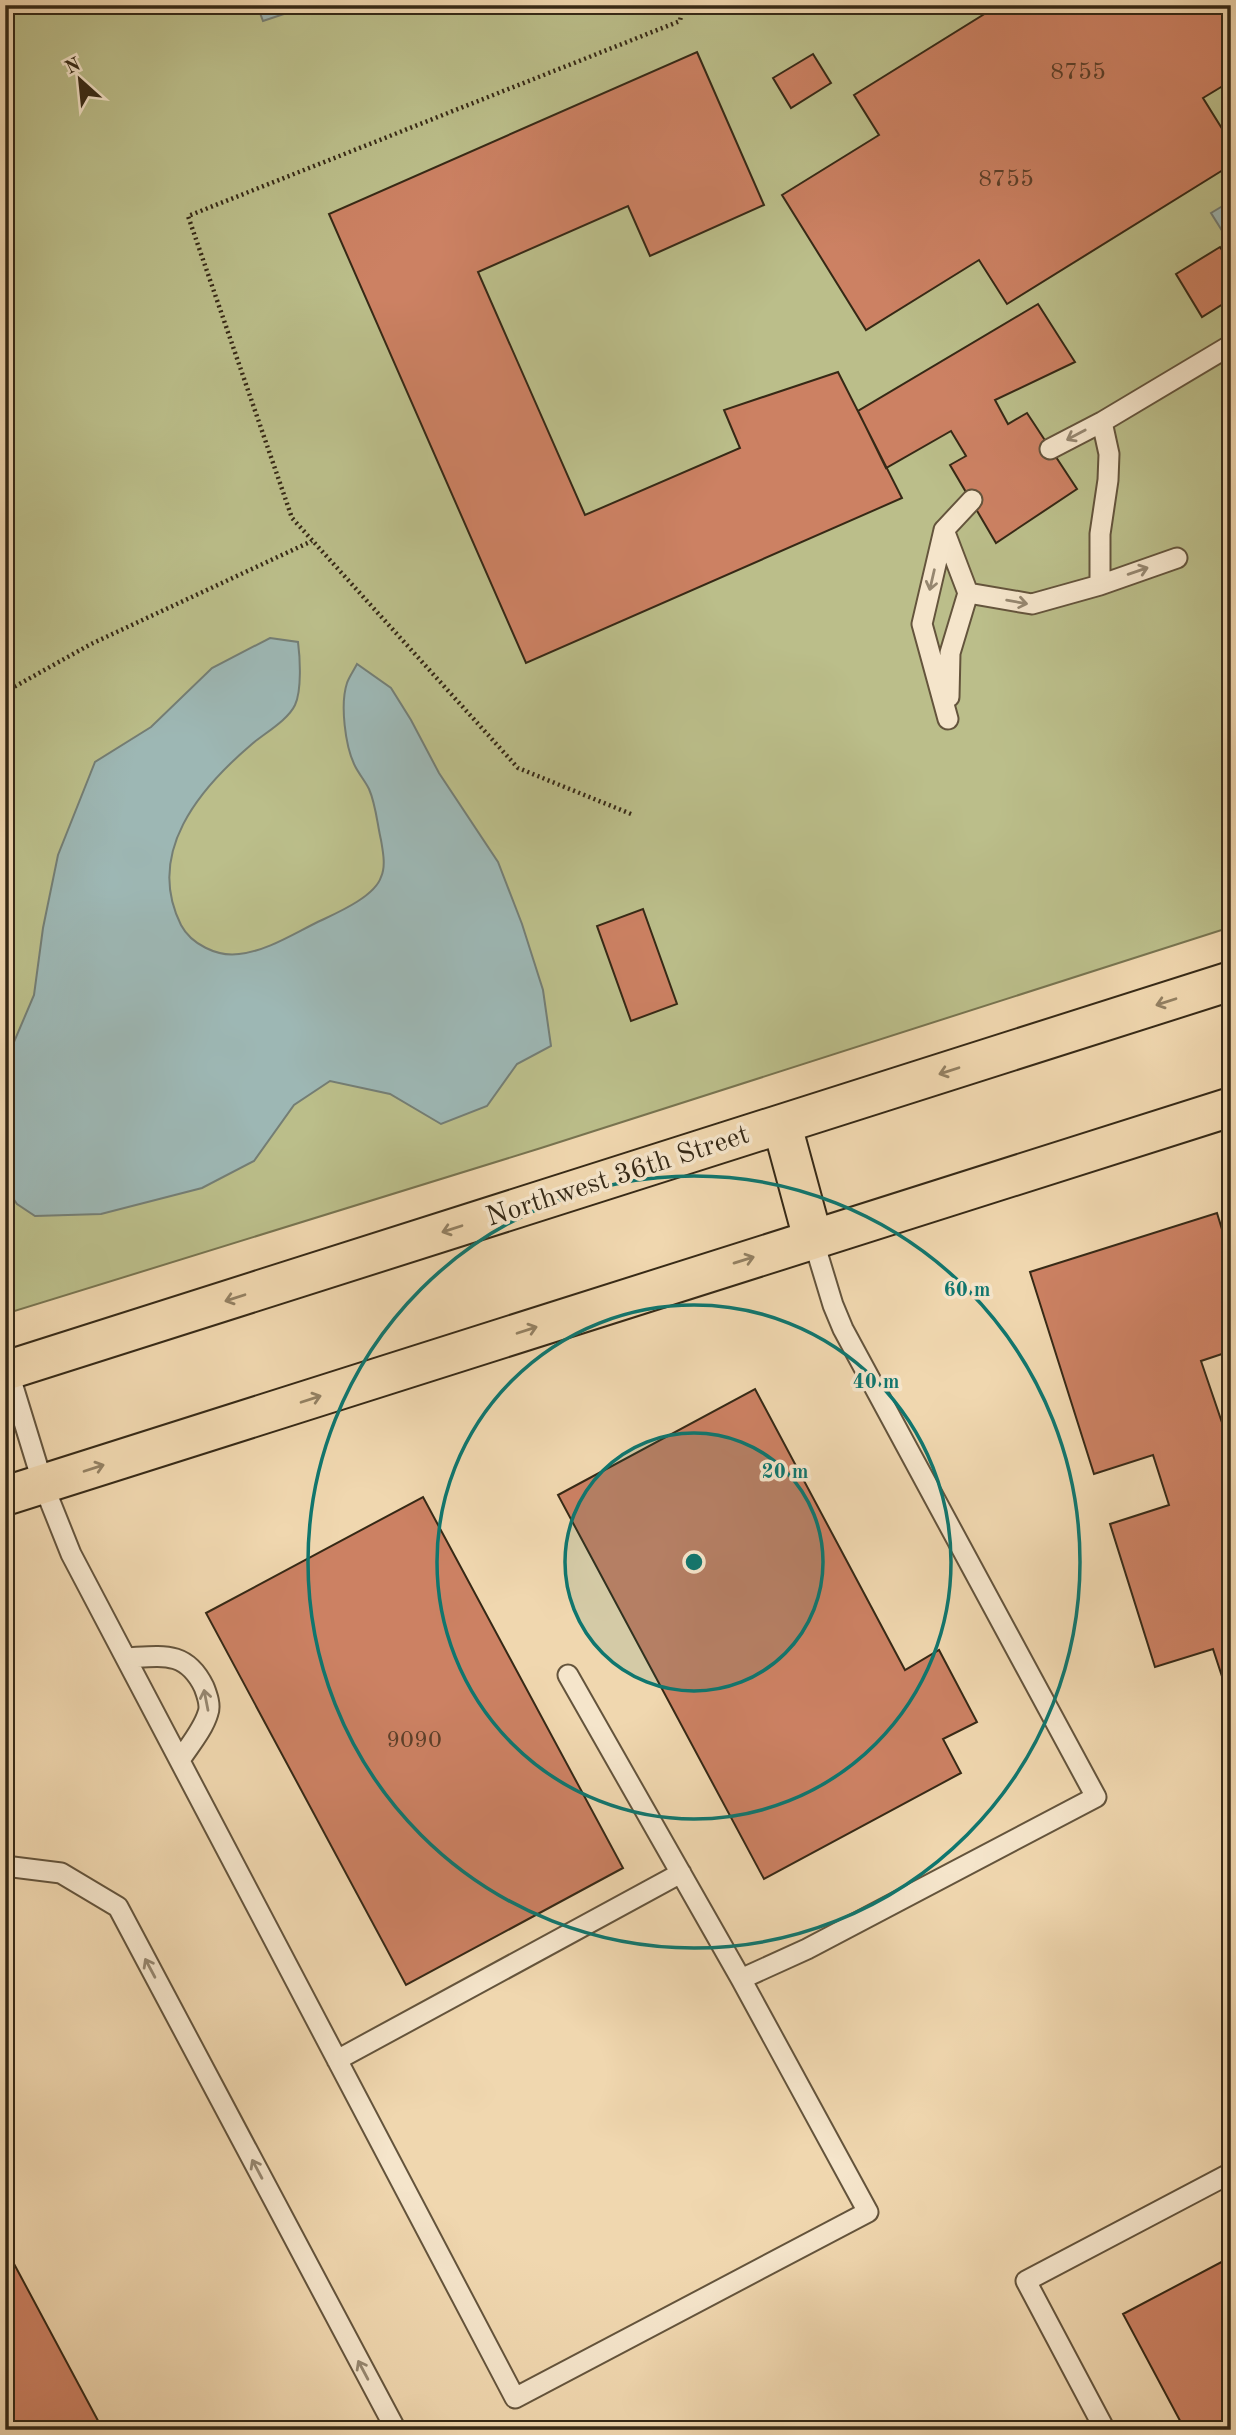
<svg xmlns="http://www.w3.org/2000/svg" width="1236" height="2435" viewBox="0 0 1236 2435" font-family="'Old Standard TT',serif">
  <rect width="100%" height="100%" fill="#f0d7af"/>
  <filter id="stains"><feTurbulence type="fractalNoise" baseFrequency=".00286" numOctaves="4"/><feColorMatrix values="0 0 0 0 .2 0 0 0 0 .09 0 0 0 0 .02 0 0 0 .5 -.17"/></filter>
  <radialGradient id="worn" r=".72"><stop offset=".6" stop-color="#630" stop-opacity="0"/><stop offset="1" stop-color="#630" stop-opacity=".3"/></radialGradient>
  <path fill="#bbbe8a" stroke="#787450" stroke-width="2" d="M5 5H1231V927L541 1148 5 1314Z"/>
  <path fill="#9db7b4" stroke="#747e75" stroke-width="2" d="M257 5H311L263 21Z
    M1231 201V245L1211 213Z
    M270 638 298 642C300 657 302 690 295 705 288 720 265 733 252 744 199 789 145 853 181 925 191 944 217 957 239 954 268 951 296 932 322 920 339 912 375 896 381 877 386 866 383 852 381 840 377 823 376 805 369 789 365 781 359 774 355 766 345 746 340 704 347 683 349 677 354 670 357 664L391 688 411 720 439 773 498 862 522 924 543 990 551 1046 517 1064 487 1106 441 1124 390 1094 330 1081 294 1105 254 1161 202 1188 101 1214 35 1216 17 1204 5 1187V1063L34 995 43 928 58 855 95 762 151 727 212 668Z"/>
  <path fill="#cc8163" stroke="#362916" stroke-width="2" d="M999 5H1231V81L1203 98 1231 143V165L1007 304 979 260 866 330 782 195 879 135 854 95Z
    M697 52 764 205 650 256 628 206 478 272 585 515 740 448 724 410 838 372 902 498 526 663 329 214Z
    M813 54 831 83 791 108 773 78Z
    M1220 247 1231 264V299L1202 317 1176 274Z
    M1038 304 1075 362 995 400 1008 424 1027 413 1077 489 996 543 950 465 966 456 951 431 886 468 858 411Z
    M643 909 677 1004 631 1021 597 926Z
    M1217 1213 1231 1259V1351L1201 1361 1231 1449V1704L1213 1649 1155 1667 1110 1524 1169 1505 1153 1455 1094 1474 1030 1272Z
    M755 1389 905 1670 939 1650 977 1722 943 1739 961 1773 764 1879 558 1495Z
    M423 1497 623 1868 406 1985 206 1613Z
    M5 2247 103 2430H5Z
    M1231 2257V2430H1185L1123 2314Z"/>
  <g fill="none" stroke-linecap="round" stroke-linejoin="round">
    <g stroke="#64543c" stroke-width="23">
      <path id="lane" d="M1050 449 1102 422 1231 345
        M944 530 968 593 1032 604 1100 585V534L1108 480 1109 454 1102 422
        M1100 585 1177 558
        M949 697 950 653 968 593
        M948 719 922 624 944 530 972 500
        M8 1370 43 1484 71 1554 515 2398 868 2212 741 1979 568 1675
        M126 1658C162 1656 186 1650 204 1687 207 1695 211 1705 208 1713 203 1730 189 1746 180 1760
        M5 1866 61 1873 118 1907 396 2430
        M741 1979 807 1949 1096 1797 843 1329 833 1305 813 1239
        M337 2060 681 1873
        M1105 2430 1026 2281 1231 2173"/>
    </g>
    <g stroke="#362916" stroke-width="42">
      <path id="primary" d="M782 1125 813 1239
        M5 1371 1231 981
        M5 1496 1231 1107"/>
    </g>
    <path stroke="#362916" stroke-width="4.5" stroke-dasharray="2 3.5" stroke-linecap="butt" d="M5 692 91 644 312 541
      M631 814 518 768 292 518 188 216 680 21 683 5"/>
    <use href="#lane" stroke="#f5e5cb" stroke-width="19"/>
    <use href="#primary" stroke="#f0d7af" stroke-width="38"/>
  </g>
  <defs><path id="oneway-shaft" d="M-6 0H5M1.5-3L5.5 0L1.5 3" fill="none" stroke-width="1.6" stroke-linecap="round" stroke-linejoin="round" transform="scale(1.75)"/></defs>
  <g stroke="#968770">
    <use href="#oneway-shaft" transform="translate(1076 435) rotate(152)"/>
    <use href="#oneway-shaft" transform="translate(1138 571) rotate(-19)"/>
    <use href="#oneway-shaft" transform="translate(932 580) rotate(103)"/>
    <use href="#oneway-shaft" transform="translate(1017 602) rotate(10)"/>
    <use href="#oneway-shaft" transform="translate(206 1700) rotate(-101)"/>
    <use href="#oneway-shaft" transform="translate(150 1968) rotate(-118)"/>
    <use href="#oneway-shaft" transform="translate(257 2169) rotate(-118)"/>
    <use href="#oneway-shaft" transform="translate(363 2370) rotate(-118)"/>
  </g>
  <g stroke="#938062">
    <use href="#oneway-shaft" transform="translate(1166 1002) rotate(162)"/>
    <use href="#oneway-shaft" transform="translate(949 1071) rotate(162)"/>
    <use href="#oneway-shaft" transform="translate(452 1229) rotate(162)"/>
    <use href="#oneway-shaft" transform="translate(744 1260) rotate(-17)"/>
    <use href="#oneway-shaft" transform="translate(235 1298) rotate(162)"/>
    <use href="#oneway-shaft" transform="translate(527 1330) rotate(-18)"/>
    <use href="#oneway-shaft" transform="translate(311 1399) rotate(-18)"/>
    <use href="#oneway-shaft" transform="translate(94 1468) rotate(-18)"/>
  </g>
  <circle cx="694" cy="1562" r="129" fill="#0f766e" fill-opacity=".12"/>
  <g fill="none" stroke="#0f766e" stroke-width="3.5">
    <circle cx="694" cy="1562" r="129"/>
    <circle cx="694" cy="1562" r="257"/>
    <circle cx="694" cy="1562" r="386"/>
  </g>
  <g text-anchor="middle" dominant-baseline="central" stroke-width="7" stroke-linejoin="round" paint-order="stroke">
    <g font-size="24" fill="#5c3f29">
      <text x="1078" y="73">8755</text>
      <text x="1006" y="180">8755</text>
      <text x="414" y="1741">9090</text>
    </g>
    <g font-size="28" fill="#362916" stroke="#f5e5cb">
      <text transform="translate(618 1177) rotate(-18)">Northwest 36th Street</text>
    </g>
  </g>
  <circle cx="694" cy="1562" r="10" fill="#0f766e" stroke="#f5e5cb" stroke-width="3.5"/>
  <g font-size="21" text-anchor="middle" font-weight="bold" fill="#0f766e" stroke="#f5e5cb" stroke-width="7" stroke-linejoin="round" paint-order="stroke">
    <text x="967" y="1296">60 m</text>
    <text x="876" y="1388">40 m</text>
    <text x="785" y="1478">20 m</text>
  </g>
  <rect width="1236" height="2435" fill="none" stroke="#f0d7af" stroke-width="28"/>
  <rect x="7" y="7" width="1222" height="2421" fill="none" stroke="#362916" stroke-width="3.5"/>
  <rect x="14" y="14" width="1208" height="2407" fill="none" stroke="#362916" stroke-width="2"/>
  <g transform="translate(80 80) rotate(333)" stroke="#f5e5cb" stroke-width="5" paint-order="stroke">
  <path d="M0-5L12 26L0 18L-12 26Z" fill="#362916"/>
  <text y="-10" font-size="19" font-weight="bold" text-anchor="middle" fill="#362916">N</text>
  </g>
  <rect width="100%" height="100%" filter="url(#stains)"/>
  <rect width="100%" height="100%" fill="url(#worn)"/>
</svg>
